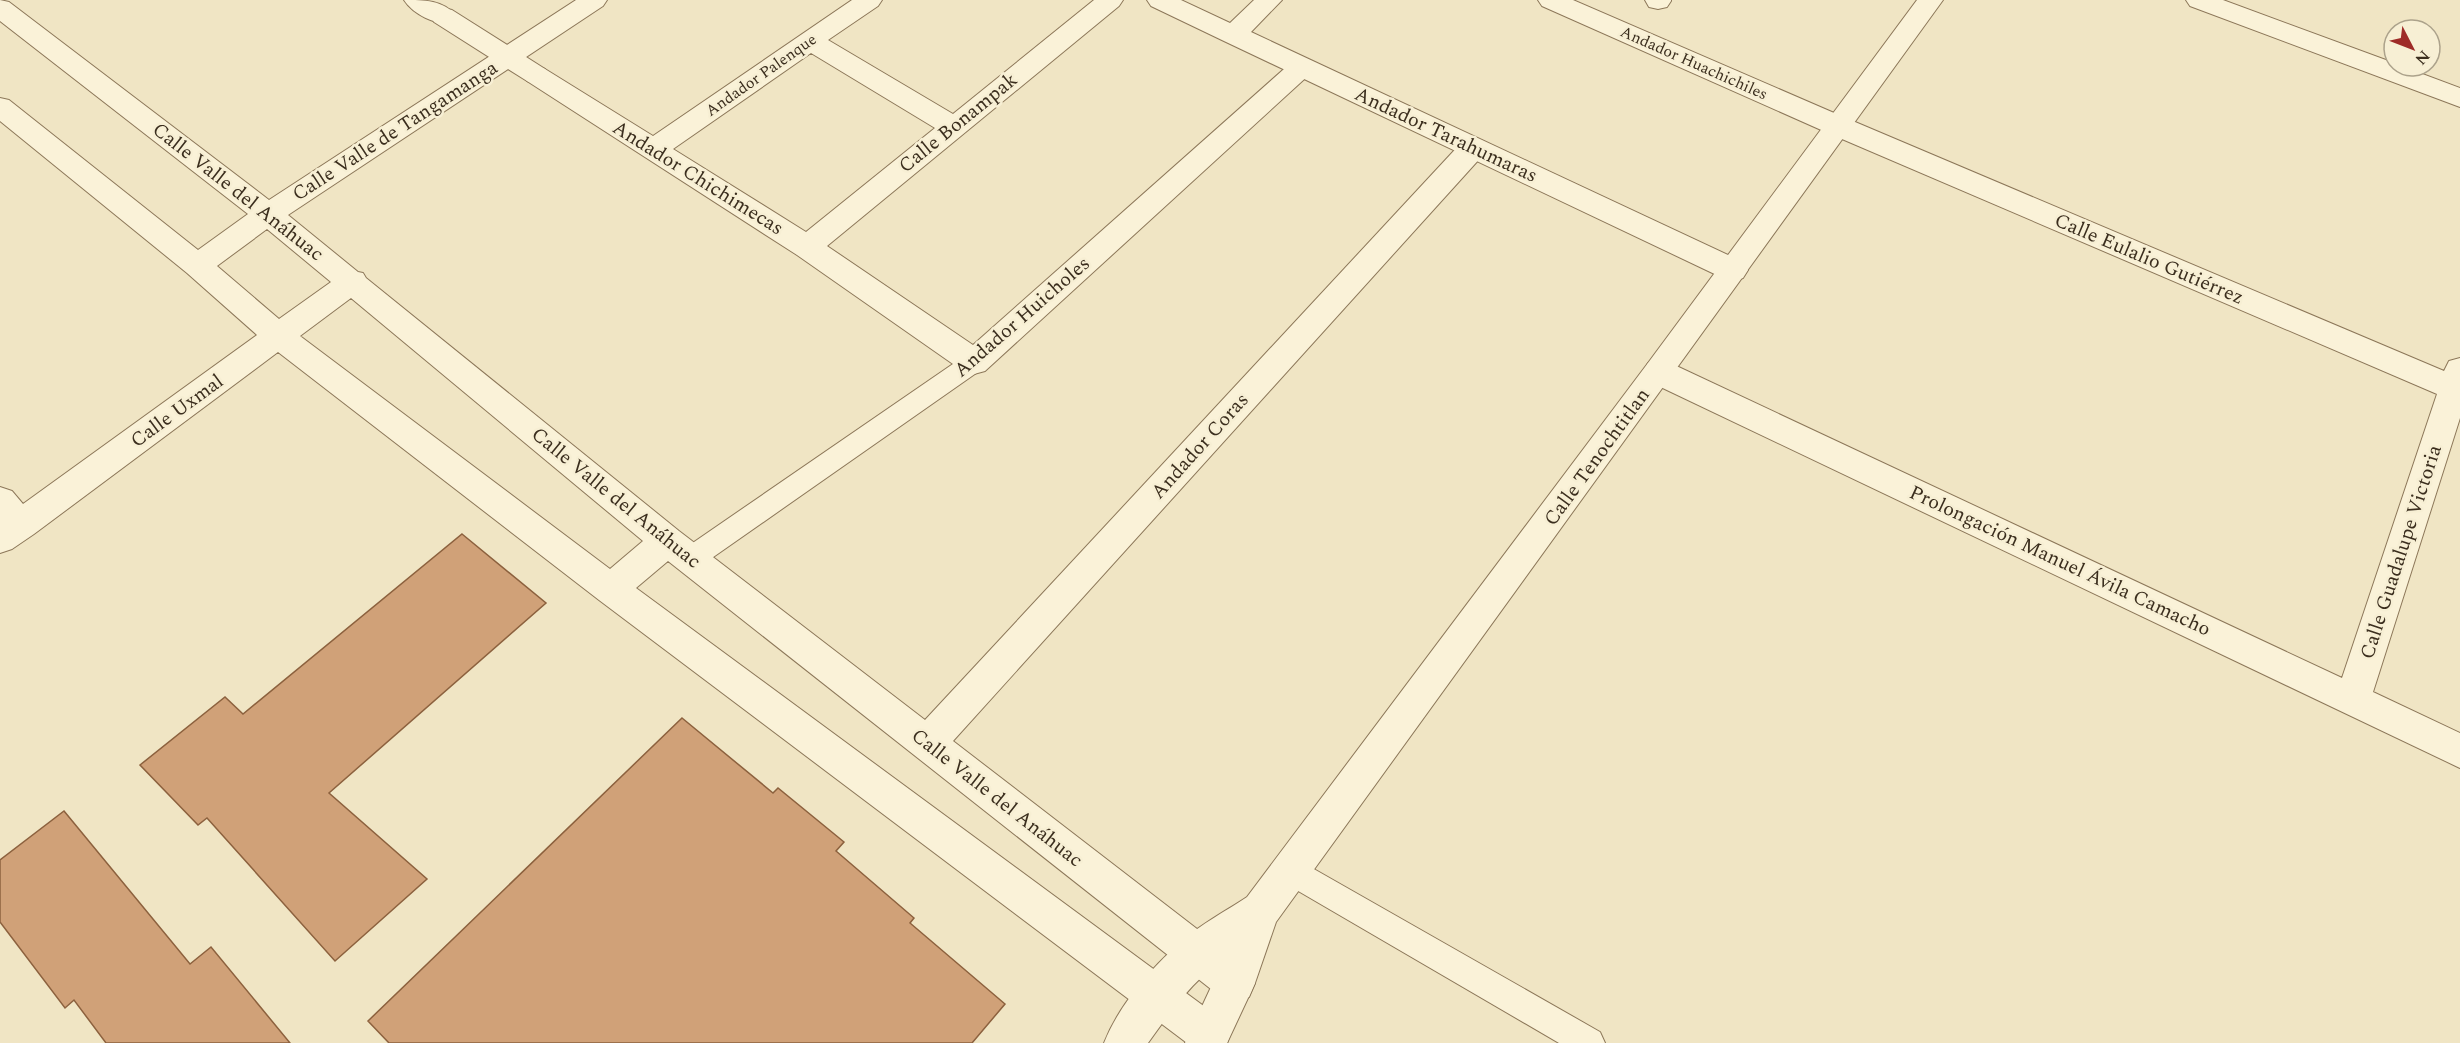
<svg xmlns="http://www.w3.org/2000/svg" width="2460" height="1043" viewBox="0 0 2460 1043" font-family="Spectral,serif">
  <rect width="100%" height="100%" fill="#f0e5c4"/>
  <path fill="#d0a178" stroke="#8c613e" stroke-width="1.5" d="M462 534 546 603 329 793 427 879 335 961 207 818 198 825 140 765 225 697 243 714Z
    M682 718 773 793 778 788 844 842 836 851 914 918 910 923 1005 1004 972 1043H389L368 1021Z
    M64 811 190 964 211 947 290 1043H106L74 1000 65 1008 0 922V860Z"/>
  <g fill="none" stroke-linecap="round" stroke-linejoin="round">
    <g stroke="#8c7759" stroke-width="2">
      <path id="service" d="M974 353 982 355 986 362 982 369 699 567 690 570 681 567 677 559 681 551 966 355Z
        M1291 856 1600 1032 1605 1043H1559L1281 881 1276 871 1281 861Z"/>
    </g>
    <g stroke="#8c7759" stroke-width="2">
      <path id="pedestrian" d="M1147 0H1181L1230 23 1254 0H1282L1251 32 1743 262 1748 270 1743 278 1733 281 1723 278 1224 41 1151 6Z
        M443 8 452 10 545 69 549 75 545 81 536 84 527 81 434 22 430 16 434 10Z"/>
    </g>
    <g stroke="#8c7759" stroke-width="2">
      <path id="minor" d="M0 0 9 2 269 200 576 0H607L603 6 288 215 358 272 363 273 366 278 679 531 925 720 1463 141 1473 138 1483 141 1487 148 1483 155 953 741 1249 969 1255 983 1249 997 1235 1003 1221 997 668 561 636 588 1224 1021 1230 1035 1227 1043H1187L599 600 278 352 34 534 12 549 0 553V487L12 491 23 504 257 335 187 273 0 121V98L9 100 198 250 248 214 0 21ZM267 229 331 282 279 319 217 266ZM351 298 643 541 610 569 300 336Z
        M404 0C424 0 444 0 456 16L452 22C436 26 413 14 404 0Z
        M852 0H882L878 6 828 40 953 114 1094 0H1123L1119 6 827 246 973 345 1293 61 1302 58 1311 61 1315 67 1311 73 985 371 974 374 963 371 797 255 527 81 523 75 527 69 536 66 545 69 653 136ZM811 53 935 128 806 232 673 149Z
        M1538 0H1573L1848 119 2444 371 2449 361 2460 358V418L2373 692 2460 733V768L1648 381 1644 372 1648 363 1659 360 1670 363 2342 678 2437 394 1828 133 1542 6Z
        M1645 0H1671V1L1667 7 1658 9 1649 7Z
        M2186 0H2223L2394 63V66H2401L2460 88V107L2190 6Z"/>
    </g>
    <g stroke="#8c7759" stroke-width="2">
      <path id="tertiary" d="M1917 0H1943L1276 922 1255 983 1227 1043H1185L1224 959C1193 980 1170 1012 1148 1043H1104C1119 1005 1151 968 1182 941 1201 924 1226 911 1247 897L1648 363Z"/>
    </g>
    <use href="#service" fill="#faf2d8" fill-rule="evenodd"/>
    <use href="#pedestrian" fill="#faf2d8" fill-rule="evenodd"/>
    <use href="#minor" fill="#faf2d8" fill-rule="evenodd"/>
    <use href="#tertiary" fill="#faf2d8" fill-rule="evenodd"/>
  </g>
  <g text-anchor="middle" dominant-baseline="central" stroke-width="5" stroke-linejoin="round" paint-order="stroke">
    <g font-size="16" fill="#3b2e1e" stroke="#f7efd4">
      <text transform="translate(1694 63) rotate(24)">Andador Huachichiles</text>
      <text transform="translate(761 75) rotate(-35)">Andador Palenque</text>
    </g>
    <g font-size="20" fill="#3b2e1e" stroke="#f7efd4">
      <text transform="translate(958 123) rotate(-39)">Calle Bonampak</text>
      <text transform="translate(395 131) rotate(-33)">Calle Valle de Tangamanga</text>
      <text transform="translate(1446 135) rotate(25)">Andador Tarahumaras</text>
      <text transform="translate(698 178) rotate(32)">Andador Chichimecas</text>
      <text transform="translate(238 192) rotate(38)">Calle Valle del Anáhuac</text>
      <text transform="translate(2149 259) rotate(23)">Calle Eulalio Gutiérrez</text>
      <text transform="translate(1022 317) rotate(-41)">Andador Huicholes</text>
      <text transform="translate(177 411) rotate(-36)">Calle Uxmal</text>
      <text transform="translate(1200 446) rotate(-48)">Andador Coras</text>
      <text transform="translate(1597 457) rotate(-54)">Calle Tenochtitlan</text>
      <text transform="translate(616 498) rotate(39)">Calle Valle del Anáhuac</text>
      <text transform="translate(2401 552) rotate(-72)">Calle Guadalupe Victoria</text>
      <text transform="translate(2060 561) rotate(25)">Prolongación Manuel Ávila Camacho</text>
      <text transform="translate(997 798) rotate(38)">Calle Valle del Anáhuac</text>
    </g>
  </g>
  <g transform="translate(2412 48) rotate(132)"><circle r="28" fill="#f7efd4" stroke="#aca28b" stroke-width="1.5"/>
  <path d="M0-4.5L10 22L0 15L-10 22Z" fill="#9e2b27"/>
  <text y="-9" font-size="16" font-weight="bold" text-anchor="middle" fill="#3b2e1e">N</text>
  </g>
</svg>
